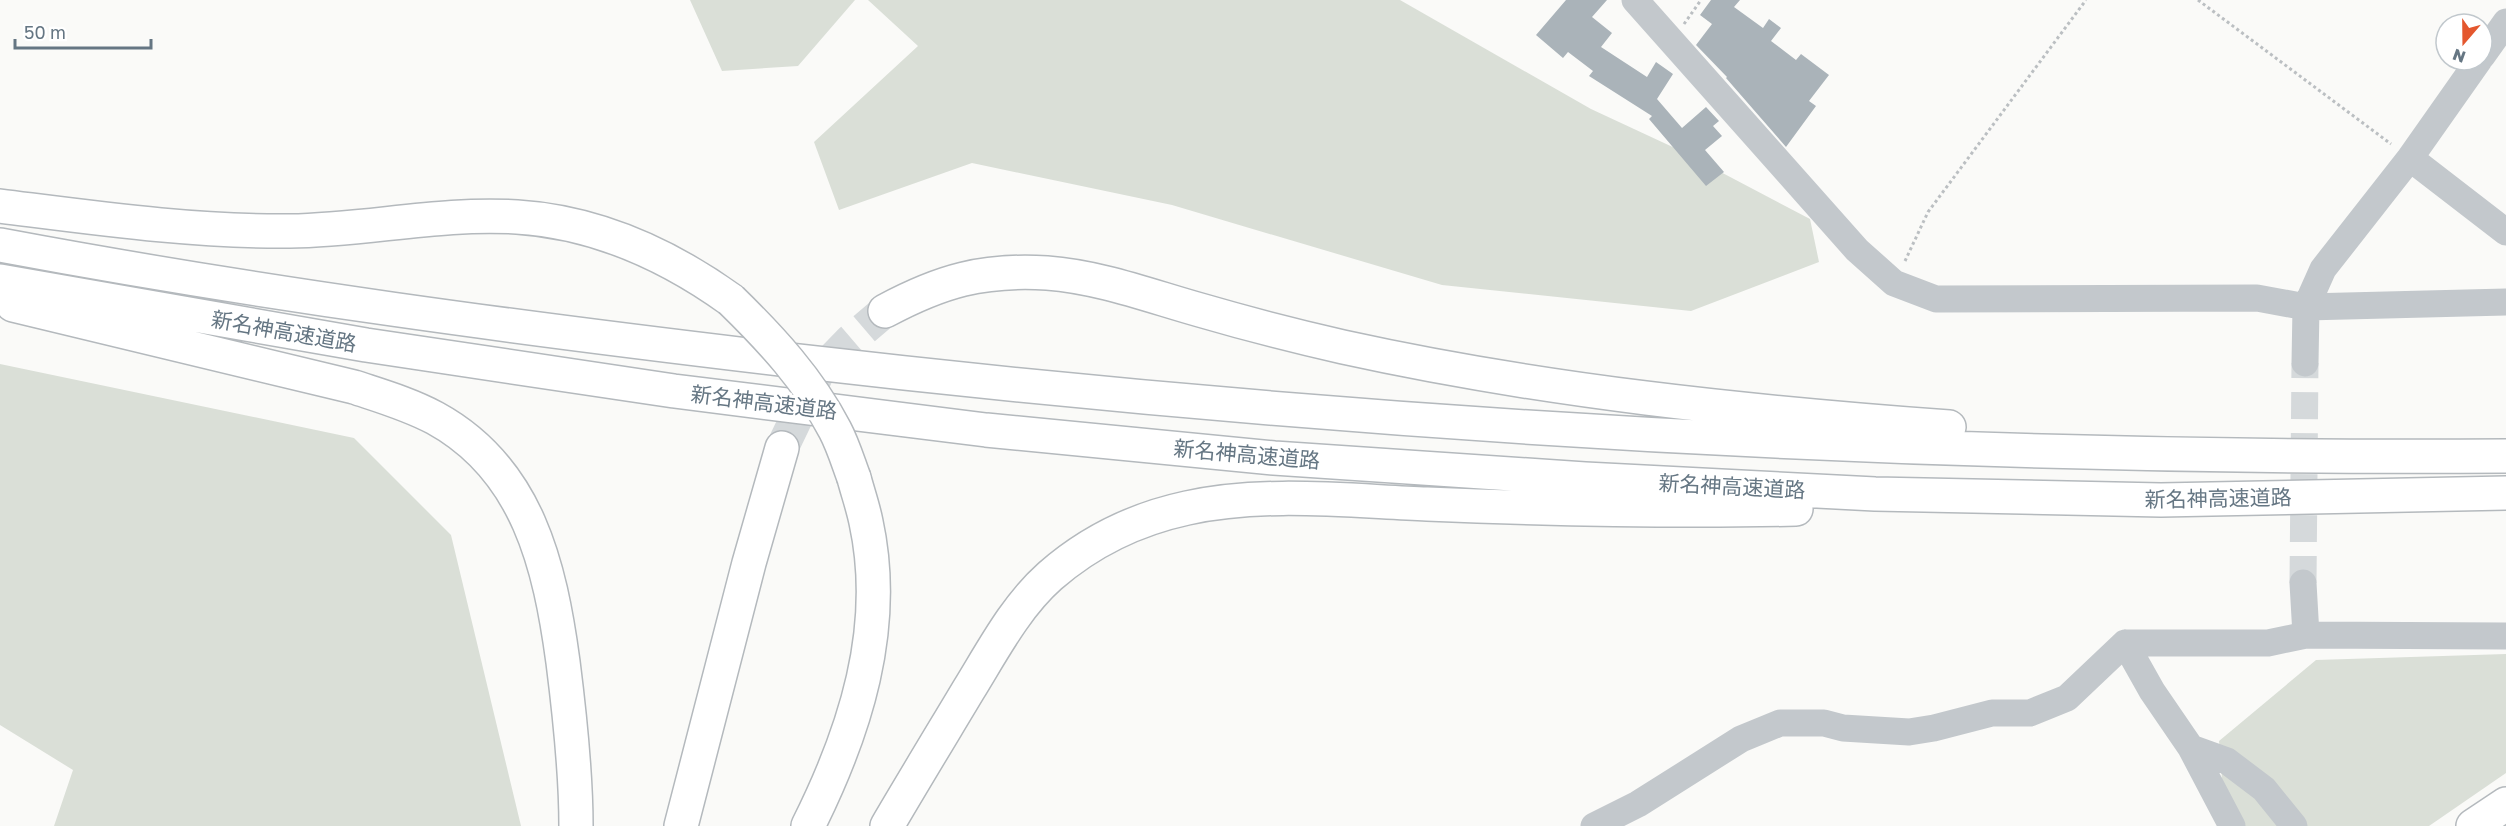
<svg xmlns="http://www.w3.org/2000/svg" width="2506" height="826" viewBox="0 0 2506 826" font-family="'Golos Text','Noto Sans JP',sans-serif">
  <rect width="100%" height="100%" fill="#fafaf8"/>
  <path fill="#dadfd7" d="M690 0H855L798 66 722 71Z
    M868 0H1400L1591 109 1677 149 1810 219 1819 262 1691 311 1442 285 1172 205 972 163 839 210 814 142 918 46Z
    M0 364 354 438 451 535 521 826H54L73 770 0 725Z
    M2506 654V773L2429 826H2237L2224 805 2219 741 2316 660Z"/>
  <path fill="#aab3b9" d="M1566 0H1607L1592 17 1612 33 1601 47 1647 77 1656 62 1673 74 1657 99 1682 128 1706 107 1719 121 1713 126 1722 136 1705 150 1724 172 1706 186 1649 119 1652 116 1589 76 1593 71 1568 52 1563 58 1536 35Z
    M1711 0H1740L1734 7 1763 28 1769 19 1781 28 1771 41 1796 60 1801 54 1829 75 1809 101 1816 106 1786 147 1726 78 1727 77 1696 45 1712 24 1700 15Z"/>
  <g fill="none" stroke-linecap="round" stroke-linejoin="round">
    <path stroke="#d5d9db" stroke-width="27" stroke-dasharray="27 14" stroke-linecap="butt" d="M2303 583 2305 363"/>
    <path stroke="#d5d9db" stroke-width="33" stroke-dasharray="33 16" stroke-linecap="butt" d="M782 448 817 375 851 340 885 311"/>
    <g stroke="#b4b9bd" stroke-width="36">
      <path id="highway" d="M0 206C96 218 194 232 290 231 366 230 442 212 517 217 596 222 667 254 731 300
        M0 245C261 294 525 329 789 360 1358 426 1933 460 2506 456
        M0 281 366 345 674 391 986 430 1274 458 1585 479 1875 494 2161 500 2506 493
        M13 305 354 387C381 396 409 404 435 418 528 469 550 566 563 662 570 717 576 771 576 826
        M885 311C941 281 983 269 1047 273 1100 277 1150 296 1200 310 1248 324 1295 336 1343 347 1543 391 1746 412 1949 427
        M681 826 749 563 782 448
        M808 826C855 732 889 628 866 522 863 507 858 493 854 478
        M887 826C914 780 942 734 969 689 993 650 1016 606 1050 576 1090 541 1136 519 1187 508 1265 491 1349 501 1427 504 1550 509 1673 512 1796 509
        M2473 826 2506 804"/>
    </g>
    <path stroke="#bbbfc2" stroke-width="3" stroke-dasharray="3 3" stroke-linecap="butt" d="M2198 0 2391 144
      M1684 24 1701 0
      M1905 261 1928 212 2086 0"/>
    <path stroke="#c3c8cc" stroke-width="27" d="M1635 0 1857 250 1894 283 1936 299 2257 298 2306 307 2506 302
      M2482 56 2506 22
      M2410 158 2506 232
      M2305 363 2306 307 2323 269 2410 158 2479 60
      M2303 583 2306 635
      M2125 643 2152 691 2191 748 2232 826
      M2191 748 2227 761 2264 789 2294 826
      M1594 826 1638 804 1741 739 1780 723H1824L1843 728 1909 732 1934 728 1992 713H2030L2067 698 2125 643H2268L2306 635 2506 636"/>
    <use href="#highway" stroke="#fff" stroke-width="33"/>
    <g stroke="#b4b9bd" stroke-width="36" stroke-linecap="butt">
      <path id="highway-bridge" d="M731 300C771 339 809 380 835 430 843 445 848 462 854 478"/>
    </g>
    <use href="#highway-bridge" stroke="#fff" stroke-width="33"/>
  </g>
  <g text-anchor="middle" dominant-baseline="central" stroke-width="6" stroke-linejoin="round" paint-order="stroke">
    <g font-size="21" fill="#657683" stroke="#fff">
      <text transform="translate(284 331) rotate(10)">新名神高速道路</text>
      <text transform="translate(764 402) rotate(7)">新名神高速道路</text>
      <text transform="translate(1247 454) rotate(5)">新名神高速道路</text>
      <text transform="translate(1732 486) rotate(3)">新名神高速道路</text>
      <text transform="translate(2218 498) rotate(-1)">新名神高速道路</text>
    </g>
  </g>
  <g transform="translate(2464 42) rotate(200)"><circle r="28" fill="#ffffff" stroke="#c1c8cd" stroke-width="1.5"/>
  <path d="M0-4.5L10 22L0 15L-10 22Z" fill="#e4572e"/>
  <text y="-9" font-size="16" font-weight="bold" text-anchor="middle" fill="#657683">N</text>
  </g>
  <path d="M15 39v9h136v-9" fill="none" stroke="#657683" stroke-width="3"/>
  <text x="24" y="39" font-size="18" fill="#657683" stroke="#ffffff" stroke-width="4.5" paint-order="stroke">50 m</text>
</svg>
